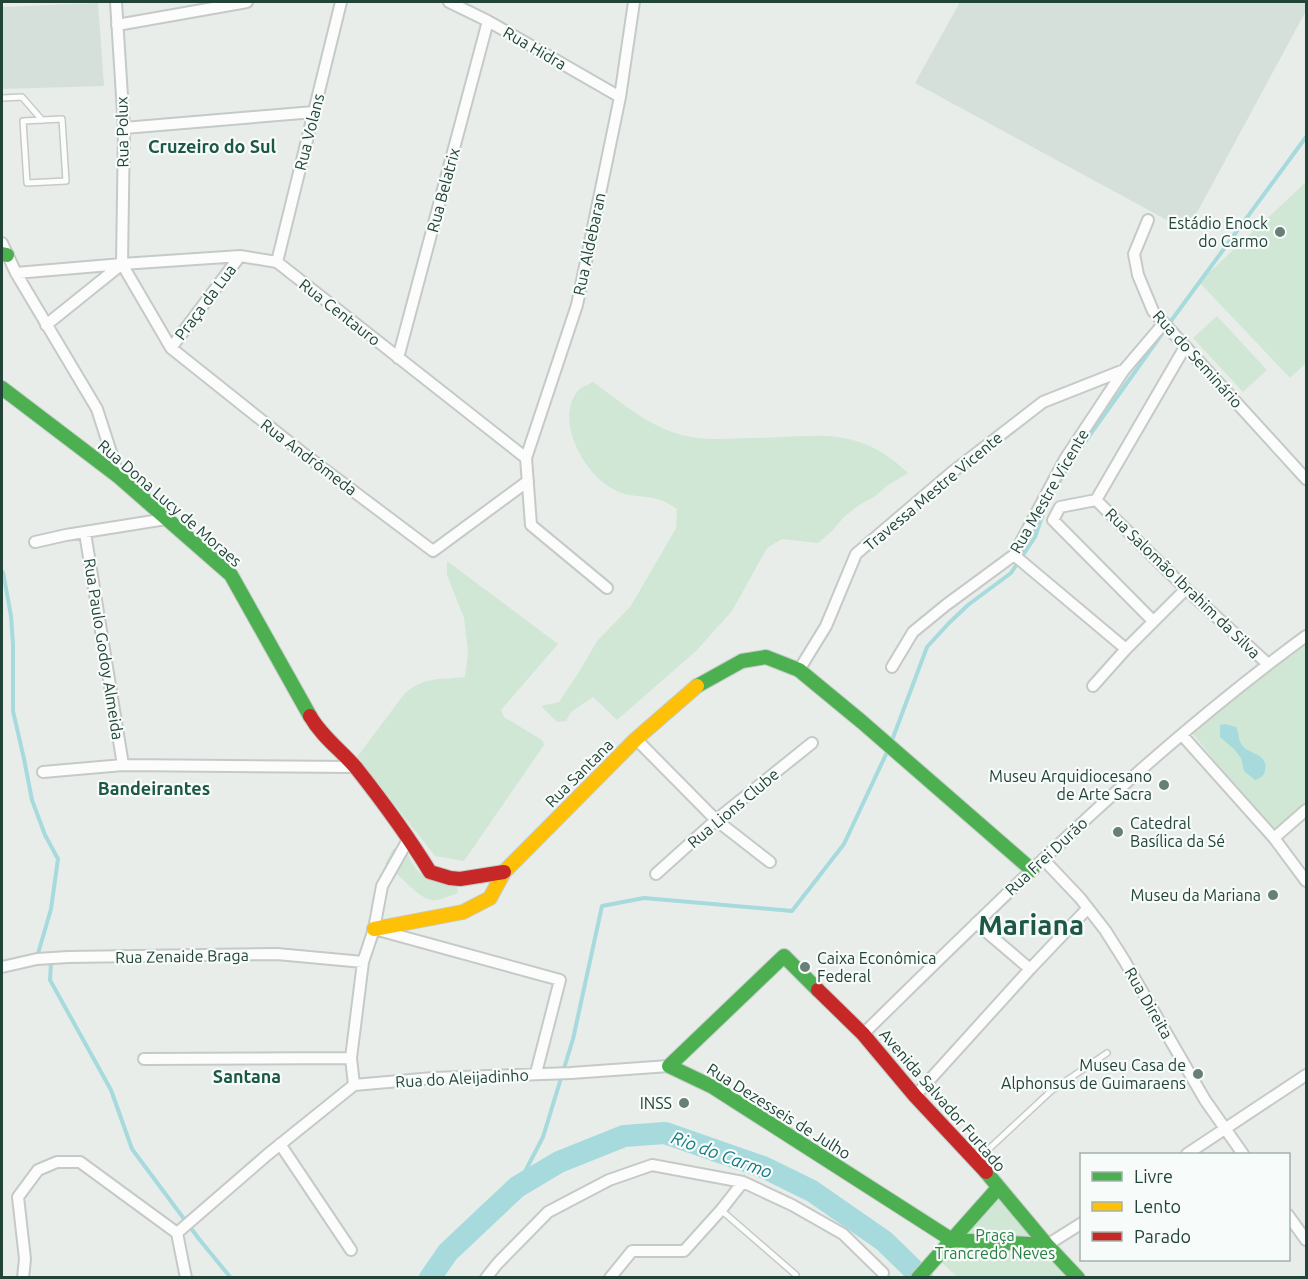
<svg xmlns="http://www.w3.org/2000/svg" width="1308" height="1279" viewBox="0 0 1308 1279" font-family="Ubuntu,sans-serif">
  <rect width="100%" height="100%" fill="#e8edea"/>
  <path fill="#d5e0da" d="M960 2H1306V11L1187 231 915 83Z
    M98 3 104 86 2 89V7Z"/>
  <path fill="#d0e7d5" d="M1306 182V363L1290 378 1199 282Z
    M1217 316 1267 370 1243 392 1193 338Z
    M593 382C624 404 653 431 692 437 709 440 726 439 743 438 755 438 768 438 780 437 807 436 836 433 862 443 880 449 894 460 908 473L888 485 874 497 859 505 844 517 832 531 818 543 782 539 767 548 732 611 696 651 617 720 593 697 571 712 566 721 557 722 541 706 559 702 579 672 597 641 630 607 639 592 676 528 677 509C672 506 666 502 661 500 642 494 630 499 611 488 584 473 555 421 577 392 580 387 588 385 593 382Z
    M447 561 558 644 501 710 504 717 542 740 544 745 464 861 435 856 357 757 405 693C426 676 440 680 465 677L468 652 464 618 447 575Z
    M1306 640V803L1274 834 1189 729Z
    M405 847C411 863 419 878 438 883 445 885 450 884 457 887L458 891 456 894C449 896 439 901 432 900 417 898 399 873 385 864L393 849Z
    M995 1193 1071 1277H957L936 1257Z"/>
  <path fill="#a6dadd" d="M1225 724 1236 727C1239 732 1238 740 1242 745 1249 755 1269 753 1265 771 1263 777 1260 778 1255 780L1244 771 1241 758 1234 749 1220 737V725Z"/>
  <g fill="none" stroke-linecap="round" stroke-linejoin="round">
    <path stroke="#a6dadd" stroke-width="4" d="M1168 325 1306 137
      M1054 491 1072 460 1164 331
      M3 572 11 616 13 644V711L24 759 32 800 45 835 58 859 51 909 37 957
      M891 743 927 647 949 623 968 605 1011 573 1035 537 1045 508
      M44 962 51 964 50 980 111 1090 132 1149 199 1239 231 1278
      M517 1187 543 1137 573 1039 602 906 644 898 792 911 844 844 888 750"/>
    <path stroke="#a6dadd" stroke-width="22" d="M430 1278 448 1252 517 1187 559 1162 624 1136 665 1133 763 1167 812 1191 884 1241 922 1278"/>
    <g stroke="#c5cac7" stroke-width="8">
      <path id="lane" d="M2 98 22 97 42 120
        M62 119 66 181 27 183 23 121Z
        M977 1160 1051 1091 1107 1053
        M721 1210 796 1275"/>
    </g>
    <g stroke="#c5cac7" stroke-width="14">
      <path id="street" d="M116 2 124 128 122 264
        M449 2 488 21 620 97
        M117 25 247 2
        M124 128 314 112
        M1148 220 1134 254 1138 275 1153 311 1306 479
        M2 243 16 273 97 409 119 477
        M277 262 341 2
        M122 264 171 348 304 454 433 551 528 481
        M16 273 122 264 240 256 277 262 526 458
        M46 325 122 264
        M1185 347 1096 500 1186 589 1268 664
        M171 348 240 256
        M398 358 488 21
        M1096 500 1060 507 1053 520 1153 621
        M85 533 123 765
        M35 542 66 535 166 519
        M1014 555 1126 649
        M607 588 531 525 526 458 577 305 620 97 634 2
        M892 667 913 632 946 605 1014 555 1065 459 1124 370 1164 323
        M799 670 826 626 856 554 951 473 1043 402 1124 370
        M1093 686 1126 649 1186 589
        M1182 735 1274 838 1306 881
        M636 739 716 820 770 862
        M43 772 123 765 355 767
        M1274 838 1306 810
        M1043 859 1080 898 1105 930 1124 960 1205 1100 1243 1154
        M656 874 716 820 812 743
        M976 923 1030 969
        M378 930 560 980 536 1073
        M2 967 37 959 68 957 277 954 363 962
        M863 1034C1005 895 1146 753 1306 636
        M144 1059 351 1058
        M354 1085 433 1078 571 1073 669 1066
        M354 1085 351 1058 363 962 374 929 382 886 409 838
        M915 1096 1030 969 1088 908
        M280 1144 351 1250
        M1187 1154 1306 1075
        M1288 1215 1306 1240
        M177 1233 267 1155 354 1085
        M177 1233 186 1278
        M1047 1245 1082 1223
        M23 1278 25 1259 18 1197 38 1170 57 1162H80L177 1233
        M486 1278 497 1264 548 1212 609 1180 652 1165 743 1182 792 1205 843 1234 883 1273
        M610 1278 632 1251H684L721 1210 743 1182"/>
    </g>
    <g stroke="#c3cbc7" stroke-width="16">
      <path id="fast" d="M2 254 7 255
        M2 388 119 477 231 575 310 716
        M697 686 742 661 766 657 799 670 862 722 1032 870
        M818 990 784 956 669 1066 713 1087 952 1240 1047 1245
        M986 1172 1047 1245 1078 1278
        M918 1278 998 1188"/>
    </g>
    <g stroke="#c3cbc7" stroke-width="16">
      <path id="slow" d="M374 929 463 912 490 898 504 872 636 739 697 686"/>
    </g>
    <g stroke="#c3cbc7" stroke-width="16">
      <path id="jam" d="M310 716C322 737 342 751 357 769 383 802 408 836 430 872L450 878 460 879 504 872
        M818 990 863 1034 915 1096 986 1172"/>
    </g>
    <use href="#lane" stroke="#fcfcfc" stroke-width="5"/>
    <use href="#street" stroke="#fcfcfc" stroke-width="10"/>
    <use href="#fast" stroke="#4caf50" stroke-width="14"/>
    <use href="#slow" stroke="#ffc107" stroke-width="14"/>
    <use href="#jam" stroke="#c62828" stroke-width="14"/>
  </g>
  <g fill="#677f76" stroke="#f7fbf9" stroke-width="2">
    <circle cx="1280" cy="232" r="6"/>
    <circle cx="1164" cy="785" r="6"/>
    <circle cx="1118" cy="832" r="6"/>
    <circle cx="1273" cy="895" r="6"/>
    <circle cx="805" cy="967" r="6"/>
    <circle cx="1198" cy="1074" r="6"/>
    <circle cx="684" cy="1103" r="6"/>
  </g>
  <g text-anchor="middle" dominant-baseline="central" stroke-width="4.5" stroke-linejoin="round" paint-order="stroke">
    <g font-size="16" fill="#224438" stroke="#f7fbf9">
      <text transform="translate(535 48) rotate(30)">Rua Hidra</text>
      <text transform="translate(122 132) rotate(-91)">Rua Polux</text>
      <text transform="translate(309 132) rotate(-76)">Rua Volans</text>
      <text transform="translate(443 190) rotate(-75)">Rua Belatrix</text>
      <text transform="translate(589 244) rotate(-78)">Rua Aldebaran</text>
      <text transform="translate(205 302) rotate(-53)">Praça da Lua</text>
      <text transform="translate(340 312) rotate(38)">Rua Centauro</text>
      <text transform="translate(1198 359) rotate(48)">Rua do Seminário</text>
      <text transform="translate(309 457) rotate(37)">Rua Andrômeda</text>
      <text transform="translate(933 491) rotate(-40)">Travessa Mestre Vicente</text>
      <text transform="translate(1049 491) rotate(-60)">Rua Mestre Vicente</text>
      <text transform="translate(170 503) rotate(41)">Rua Dona Lucy de Moraes</text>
      <text transform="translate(1183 583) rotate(44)">Rua Salomão Ibrahim da Silva</text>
      <text transform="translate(104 649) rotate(81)">Rua Paulo Godoy Almeida</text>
      <text transform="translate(579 773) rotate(-45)">Rua Santana</text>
      <text transform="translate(733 808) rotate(-40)">Rua Lions Clube</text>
      <text transform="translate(1046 856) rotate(-43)">Rua Frei Durão</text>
      <text transform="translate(182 956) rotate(-1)">Rua Zenaide Braga</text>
      <text transform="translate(1149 1003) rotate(60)">Rua Direita</text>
      <text transform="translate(462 1078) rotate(-3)">Rua do Aleijadinho</text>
      <text transform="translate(943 1100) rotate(49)">Avenida Salvador Furtado</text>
      <text transform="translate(779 1111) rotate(32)">Rua Dezesseis de Julho</text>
    </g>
    <g font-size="16" fill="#224438" stroke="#f7fbf9" text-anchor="end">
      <text x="1268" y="223">Estádio Enock<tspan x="1268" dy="18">do Carmo</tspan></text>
      <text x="1152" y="776">Museu Arquidiocesano<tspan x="1152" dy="18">de Arte Sacra</tspan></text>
      <text x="1130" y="823" text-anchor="start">Catedral<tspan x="1130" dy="18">Basílica da Sé</tspan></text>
      <text x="1261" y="895">Museu da Mariana</text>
      <text x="817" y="958" text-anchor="start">Caixa Econômica<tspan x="817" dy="18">Federal</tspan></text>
      <text x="1186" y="1065">Museu Casa de<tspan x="1186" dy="18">Alphonsus de Guimaraens</tspan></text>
      <text x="672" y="1103">INSS</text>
    </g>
    <g font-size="16" fill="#287f43" stroke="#f7fbf9">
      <text x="995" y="1235">Praça<tspan x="995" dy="18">Trancredo Neves</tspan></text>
    </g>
    <g font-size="18" font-weight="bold" fill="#1c5845" stroke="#f7fbf9">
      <text x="212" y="146">Cruzeiro do Sul</text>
      <text x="154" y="788">Bandeirantes</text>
      <text x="247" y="1076">Santana</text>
    </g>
    <g font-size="18" font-style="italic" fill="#167c86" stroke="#f7fbf9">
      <text transform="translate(722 1154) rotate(20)">Rio do Carmo</text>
    </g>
    <g font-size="28" font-weight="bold" fill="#1c5845" stroke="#f7fbf9">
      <text x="1031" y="924">Mariana</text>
    </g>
  </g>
  <rect width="1308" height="1279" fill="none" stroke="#224438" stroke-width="6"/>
  <rect x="1080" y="1153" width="210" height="108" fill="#f7fbf9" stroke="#a2b2ac" stroke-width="1.5"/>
  <rect x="1092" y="1172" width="30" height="9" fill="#4caf50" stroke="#a2b2ac" stroke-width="1.5"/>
  <text x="1134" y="1183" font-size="18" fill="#224438">Livre</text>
  <rect x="1092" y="1202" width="30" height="9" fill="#ffc107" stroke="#a2b2ac" stroke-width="1.5"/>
  <text x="1134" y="1213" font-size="18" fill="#224438">Lento</text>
  <rect x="1092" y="1232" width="30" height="9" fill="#c62828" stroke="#a2b2ac" stroke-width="1.5"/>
  <text x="1134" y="1243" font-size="18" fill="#224438">Parado</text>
</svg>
